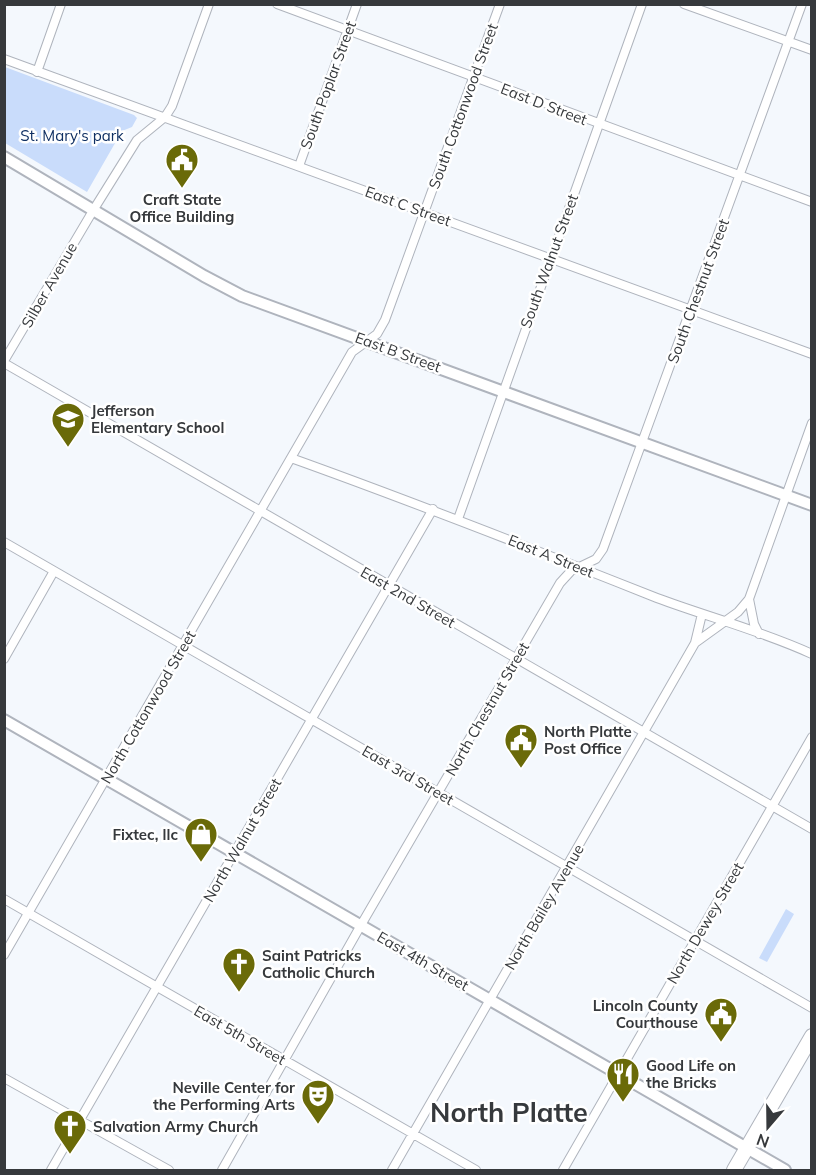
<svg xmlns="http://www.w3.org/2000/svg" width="816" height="1175" viewBox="0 0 816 1175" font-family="Mulish,sans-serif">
  <rect width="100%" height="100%" fill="#f4f8fd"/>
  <path fill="#c9dcfb" d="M5 67 134 115 137 118 132 127 122 131 87 192 5 143Z
    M786 909 794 914 767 962 759 958Z"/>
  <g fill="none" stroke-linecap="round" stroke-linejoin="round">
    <g stroke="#afb4bd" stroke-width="10">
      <path id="minor" d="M277 4 812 202
        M684 4 812 50
        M4 59 812 354
        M37 72 61 4
        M299 166 357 4
        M4 361 94 209 137 140 165 117 172 106 209 4
        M4 363 812 829
        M291 458C414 502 536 550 657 598 708 617 762 631 812 654
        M458 519 642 4
        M4 542 812 1008
        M749 599 754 624 759 634
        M695 643 702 614
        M4 659 54 571
        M4 899 476 1170
        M4 955 344 366 352 352 377 334 385 320 500 4
        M4 1078 169 1170
        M51 1170 433 509
        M222 1170 361 925 560 583 571 571 596 559 603 549 802 4
        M392 1170 695 643 738 612 749 599 812 423
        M563 1170 812 737"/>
    </g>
    <g stroke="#afb4bd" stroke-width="14">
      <path id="tertiary" d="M4 157 204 276 242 296 812 505"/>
    </g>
    <g stroke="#afb4bd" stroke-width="14">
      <path id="secondary" d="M4 720 785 1170"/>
    </g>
    <g stroke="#afb4bd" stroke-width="16">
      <path id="trunk" d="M734 1170 812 1036"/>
    </g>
    <use href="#minor" stroke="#fff" stroke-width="8"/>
    <use href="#tertiary" stroke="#fff" stroke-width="10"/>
    <use href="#secondary" stroke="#fff" stroke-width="10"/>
    <use href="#trunk" stroke="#fff" stroke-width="14"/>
  </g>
  <defs>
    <g id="civic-pin" transform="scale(1.725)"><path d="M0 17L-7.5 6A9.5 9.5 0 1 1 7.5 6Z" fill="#6a6a08" stroke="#fff"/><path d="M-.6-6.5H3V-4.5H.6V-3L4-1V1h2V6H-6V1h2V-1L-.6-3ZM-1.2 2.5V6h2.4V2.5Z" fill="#fff"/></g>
    <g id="school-pin" transform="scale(1.725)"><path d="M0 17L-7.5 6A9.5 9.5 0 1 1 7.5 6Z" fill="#6a6a08" stroke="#fff"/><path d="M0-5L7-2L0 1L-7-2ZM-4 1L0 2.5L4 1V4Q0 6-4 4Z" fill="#fff"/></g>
    <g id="shop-pin" transform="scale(1.725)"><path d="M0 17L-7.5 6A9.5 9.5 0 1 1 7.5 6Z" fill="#6a6a08" stroke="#fff"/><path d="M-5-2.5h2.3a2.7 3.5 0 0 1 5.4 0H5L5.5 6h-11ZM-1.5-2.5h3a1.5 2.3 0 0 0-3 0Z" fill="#fff"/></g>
    <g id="church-pin" transform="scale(1.725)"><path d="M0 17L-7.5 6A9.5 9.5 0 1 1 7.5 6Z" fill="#6a6a08" stroke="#fff"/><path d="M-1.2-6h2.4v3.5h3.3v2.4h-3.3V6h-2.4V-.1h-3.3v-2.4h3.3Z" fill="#fff"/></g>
    <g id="restaurant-pin" transform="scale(1.725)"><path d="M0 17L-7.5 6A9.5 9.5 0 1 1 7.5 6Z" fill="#6a6a08" stroke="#fff"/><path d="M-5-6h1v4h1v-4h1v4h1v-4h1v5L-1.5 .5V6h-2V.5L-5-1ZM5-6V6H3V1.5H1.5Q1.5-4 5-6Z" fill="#fff"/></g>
    <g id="theatre-pin" transform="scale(1.725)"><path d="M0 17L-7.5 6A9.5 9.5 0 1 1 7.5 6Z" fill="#6a6a08" stroke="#fff"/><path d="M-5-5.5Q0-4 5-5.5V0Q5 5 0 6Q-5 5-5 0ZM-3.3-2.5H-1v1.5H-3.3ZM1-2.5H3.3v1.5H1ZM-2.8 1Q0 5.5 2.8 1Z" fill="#fff"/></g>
  </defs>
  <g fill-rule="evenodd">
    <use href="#civic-pin" x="182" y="160"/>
    <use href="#school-pin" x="68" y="419"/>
    <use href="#civic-pin" x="521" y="740"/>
    <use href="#shop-pin" x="201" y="834"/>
    <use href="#church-pin" x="239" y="964"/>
    <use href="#civic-pin" x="721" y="1014"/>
    <use href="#restaurant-pin" x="623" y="1074"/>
    <use href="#theatre-pin" x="318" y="1096"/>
    <use href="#church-pin" x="70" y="1126"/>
  </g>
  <g text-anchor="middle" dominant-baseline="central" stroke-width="5" stroke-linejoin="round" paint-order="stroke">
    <g font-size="15" fill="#36393c" stroke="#fff">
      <text transform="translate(328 85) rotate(-70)">South Poplar Street</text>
      <text transform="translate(544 104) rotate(21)">East D Street</text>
      <text transform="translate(463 106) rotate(-70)">South Cottonwood Street</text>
      <text transform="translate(408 206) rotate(20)">East C Street</text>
      <text transform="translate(549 261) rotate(-70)">South Walnut Street</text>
      <text transform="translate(49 285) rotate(-60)">Silber Avenue</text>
      <text transform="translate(698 291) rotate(-70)">South Chestnut Street</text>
      <text transform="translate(398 352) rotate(20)">East B Street</text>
      <text transform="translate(551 556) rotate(22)">East A Street</text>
      <text transform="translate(408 597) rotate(30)">East 2nd Street</text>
      <text transform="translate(148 707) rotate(-60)">North Cottonwood Street</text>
      <text transform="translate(487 709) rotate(-60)">North Chestnut Street</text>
      <text transform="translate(408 775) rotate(30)">East 3rd Street</text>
      <text transform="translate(242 840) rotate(-60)">North Walnut Street</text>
      <text transform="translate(544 907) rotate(-60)">North Bailey Avenue</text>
      <text transform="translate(705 923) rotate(-60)">North Dewey Street</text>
      <text transform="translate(423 961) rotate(30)">East 4th Street</text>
      <text transform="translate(240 1035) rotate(30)">East 5th Street</text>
    </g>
    <g font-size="15" fill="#0f2f62" stroke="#fff">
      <text x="72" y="135">St. Mary's park</text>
    </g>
    <g font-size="15" font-weight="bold" fill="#36393c" stroke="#fff" text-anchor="start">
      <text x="182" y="199" text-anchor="middle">Craft State<tspan x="182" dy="17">Office Building</tspan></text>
      <text x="91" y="410">Jefferson<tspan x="91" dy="17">Elementary School</tspan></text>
      <text x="544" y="731">North Platte<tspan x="544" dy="17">Post Office</tspan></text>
      <text x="178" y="834" text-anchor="end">Fixtec, llc</text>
      <text x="262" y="955">Saint Patricks<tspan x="262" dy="17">Catholic Church</tspan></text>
      <text x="698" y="1005" text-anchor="end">Lincoln County<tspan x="698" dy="17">Courthouse</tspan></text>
      <text x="646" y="1065">Good Life on<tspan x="646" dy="17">the Bricks</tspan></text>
      <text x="295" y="1087" text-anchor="end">Neville Center for<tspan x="295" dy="17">the Performing Arts</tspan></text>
      <text x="93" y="1126">Salvation Army Church</text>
    </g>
    <g font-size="27" font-weight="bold" fill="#36393c" stroke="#fff">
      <text x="509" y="1112">North Platte</text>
    </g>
  </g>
  <rect width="816" height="1175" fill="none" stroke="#36393c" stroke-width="12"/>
  <g transform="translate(768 1127) rotate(200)" stroke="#ffffff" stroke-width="4.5" paint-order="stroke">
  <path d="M0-4.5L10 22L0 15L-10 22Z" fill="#36393c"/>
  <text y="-9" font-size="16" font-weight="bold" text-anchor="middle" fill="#36393c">N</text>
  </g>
</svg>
